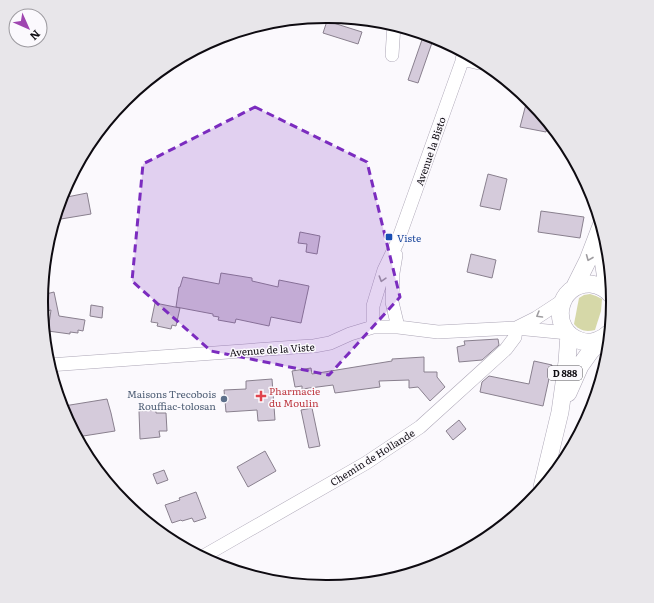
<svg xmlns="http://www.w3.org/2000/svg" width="654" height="603" viewBox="0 0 654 603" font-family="Literata,serif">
  <rect width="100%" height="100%" fill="#fbf9fd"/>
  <path fill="#d6d8a8" d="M590 294 596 296 602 299 601 311 595 330C586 332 580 331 574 324L579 298 584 295Z"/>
  <path fill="#d5cbdb" stroke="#89808e" d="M327 21 362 32 358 44 323 33Z
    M424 34 434 37 418 83 408 80Z
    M526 104 534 105 548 123 546 132 520 127Z
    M488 174 507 179 500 210 480 206Z
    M87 193 91 214 55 220 62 198Z
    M541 211 584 217 580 238 538 232Z
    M300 232 320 236 317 254 306 252 307 244 298 243Z
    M471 254 496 260 492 278 467 272Z
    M221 273 252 278V281L278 287 279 280 309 286 301 323 271 317 269 326 236 319 235 323 218 320 219 317 213 316V314L176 307 179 287H180L183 277 219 284Z
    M54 292 59 316 85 320 83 331 78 330V333L70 332V334L48 331 51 310 42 312V295Z
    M155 303 180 308 176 326 172 325 171 329 157 326 158 323 151 322Z
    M91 305 103 307 102 318 90 316Z
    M498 339 499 345 482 360 459 362 457 347 465 345 464 341Z
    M424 357V372H437V377L445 387 430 401 418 387 409 388V380L379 381 380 387 335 393 333 385 302 389V386L295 387 292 371 311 368 312 374 392 361V359Z
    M534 361 552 365 543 406 480 392 482 382 489 376 529 384Z
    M272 379 275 420 258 421 257 410 226 412 224 390 246 389V381Z
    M107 399 111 413 115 431 77 437 66 415 64 406Z
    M312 408 320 446 309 448 301 410Z
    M156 410V413H166L167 431H159L160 437 140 439 139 411Z
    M459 420 466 429 453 440 446 431Z
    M265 451 276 471 248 487 237 467Z
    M164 470 168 480 157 484 153 474Z
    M196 492 206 518 194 522 192 518 182 521 181 520 172 523 165 505 180 500 179 498Z"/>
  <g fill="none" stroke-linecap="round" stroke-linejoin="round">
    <g stroke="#aca6b6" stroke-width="14">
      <path id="minor" d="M392 55 394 25
        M462 59 479 63 482 62
        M396 255 393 273 392 302 398 327
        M373 327V306L384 270 397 243 465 53
        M516 328 536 318 562 301
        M49 365 296 347 314 346 330 343 350 334 373 327H398L438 332 516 328 568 333
        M202 557 366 463 420 427 506 349 515 337 516 328"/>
    </g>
    <g stroke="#aca6b6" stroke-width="18">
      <path id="major" d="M604 237 603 260 608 292
        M574 288 588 260 601 226
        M609 333C602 340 591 344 581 341 548 331 557 282 591 284 599 285 607 289 612 296
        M568 393 580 366 590 352 603 338
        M542 487 560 412 567 362 569 334"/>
    </g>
    <use href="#minor" stroke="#fff" stroke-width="13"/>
    <use href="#major" stroke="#fff" stroke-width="17"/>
  </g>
  <defs><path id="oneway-chevron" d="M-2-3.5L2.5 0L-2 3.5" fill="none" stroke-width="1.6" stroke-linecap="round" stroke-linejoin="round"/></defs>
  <g stroke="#9f9da0">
    <use href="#oneway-chevron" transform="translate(589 258) rotate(112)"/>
    <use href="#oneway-chevron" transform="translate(382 279) rotate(107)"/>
    <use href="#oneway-chevron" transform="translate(539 315) rotate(150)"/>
  </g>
  <path fill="#7b2cbf" fill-opacity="0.2" stroke="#7b2cbf" stroke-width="3" stroke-dasharray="8 5" stroke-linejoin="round" d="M255 107 367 162 400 297 329 375 211 351 132 281 143 164Z"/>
  <rect fill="#1a4fb4" stroke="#fbf9fd" stroke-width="1.5" x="385" y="233" width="8" height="8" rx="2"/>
  <path fill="#e0444e" stroke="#fbf9fd" stroke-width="1.5" d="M259 390h4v4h4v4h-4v4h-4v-4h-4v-4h4z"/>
  <circle fill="#5c6f8a" stroke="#fbf9fd" stroke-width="1.5" cx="224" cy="399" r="4"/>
  <g text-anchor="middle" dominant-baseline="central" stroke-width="3" stroke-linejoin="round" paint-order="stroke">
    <rect fill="#fbf9fd" stroke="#555258" stroke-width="1" x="548" y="366" width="34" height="14" rx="3"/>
    <g font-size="9" font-weight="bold" fill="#0e0b11">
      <text x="565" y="373">D 888</text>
    </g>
    <g font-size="10" fill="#0e0b11" stroke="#fbf9fd">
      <text transform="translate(430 151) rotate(-71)">Avenue la Bisto</text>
      <text transform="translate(272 349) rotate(-4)">Avenue de la Viste</text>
      <text transform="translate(372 457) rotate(-32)">Chemin de Hollande</text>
    </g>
    <g font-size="10" fill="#164399" stroke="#fbf9fd" text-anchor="start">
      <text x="397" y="237">Viste</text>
    </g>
    <g font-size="10" fill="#be3a42" stroke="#fbf9fd" text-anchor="start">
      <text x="269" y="390">Pharmacie<tspan x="269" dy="12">du Moulin</tspan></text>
    </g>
    <g font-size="10" fill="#4e5e75" stroke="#fbf9fd" text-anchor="end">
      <text x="216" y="393">Maisons Trecobois<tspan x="216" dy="12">Rouffiac-tolosan</tspan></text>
    </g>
  </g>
  <path d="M0 0H654V603H0ZM326 23H328A278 278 0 0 1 606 301V302A278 278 0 0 1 328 580H326A278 278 0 0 1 48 302V301A278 278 0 0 1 326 23Z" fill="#e8e6ea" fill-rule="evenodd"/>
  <path fill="none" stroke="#0e0b11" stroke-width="2" d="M326 23H328A278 278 0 0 1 606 301V302A278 278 0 0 1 328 580H326A278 278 0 0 1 48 302V301A278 278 0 0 1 326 23Z"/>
  <g transform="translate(28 28) rotate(135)"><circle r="19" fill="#fbf9fd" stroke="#9c9a9f"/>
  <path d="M0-3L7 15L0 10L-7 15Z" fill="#9f45b0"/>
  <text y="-6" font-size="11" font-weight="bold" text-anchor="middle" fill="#0e0b11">N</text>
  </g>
</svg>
